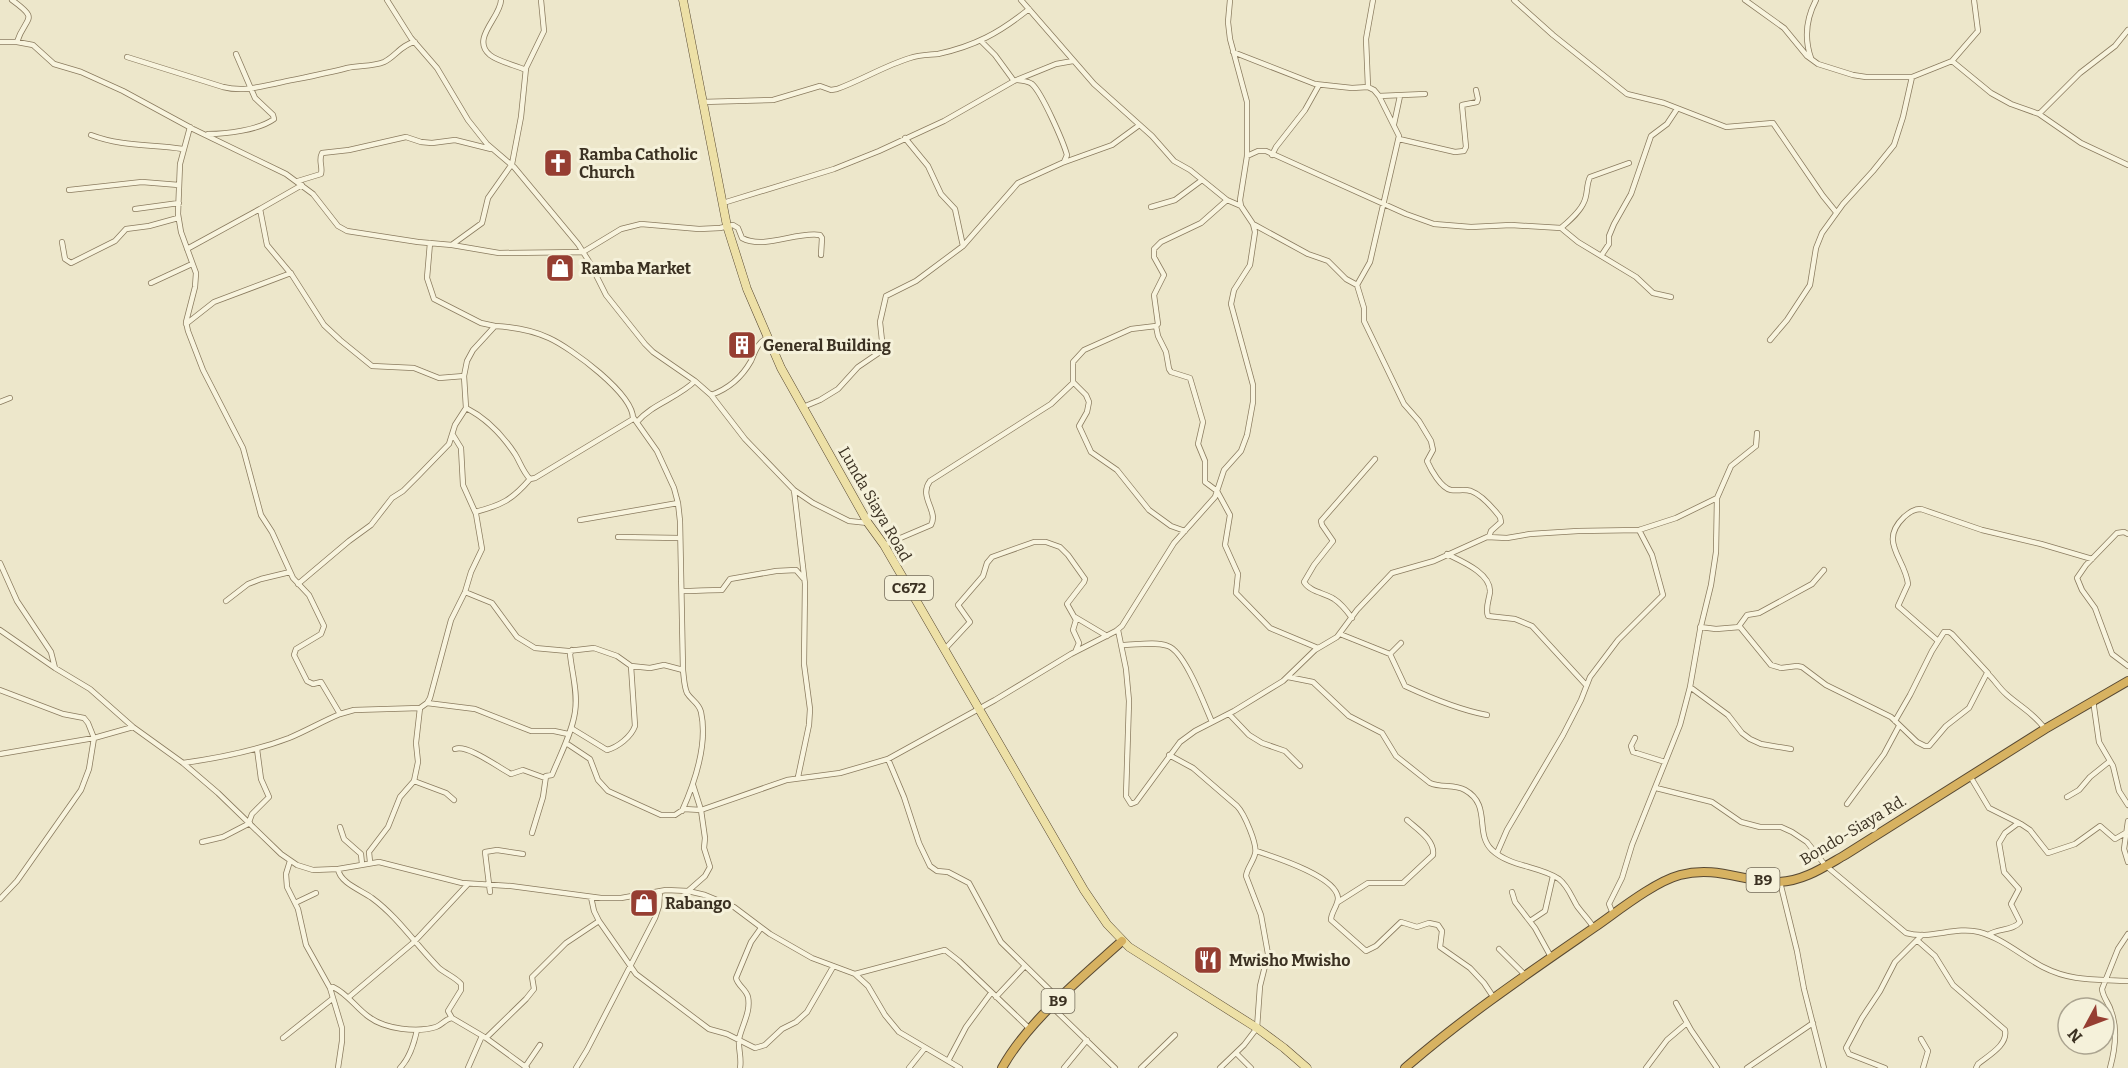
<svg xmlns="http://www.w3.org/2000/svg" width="2128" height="1068" viewBox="0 0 2128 1068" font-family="Bitter,serif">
  <rect width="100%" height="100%" fill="#ede7cb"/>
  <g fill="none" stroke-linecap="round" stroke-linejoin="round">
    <g stroke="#8a7b5f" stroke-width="6">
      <path id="street" d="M12 0C41 21 25 16 17 42
        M387 0 411 38 437 68 468 120 487 144 514 167 578 244 590 263 606 295 645 344 653 352 695 381 711 395 745 439 794 490 813 503 849 521 868 523
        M501 0C501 17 470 39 490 55 499 62 515 65 526 70
        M1021 0 1094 84 1152 136 1174 161 1190 170 1227 200 1241 206
        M1514 0 1553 35 1627 94 1664 103 1726 127 1773 123 1823 196 1836 212
        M1745 0 1784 28 1807 56 1818 64 1853 75 1866 77H1912L1952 61 1978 31 1974 0
        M981 41 995 55 1014 81
        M0 42H17L33 45 54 64 81 72 123 91 193 129 286 174 313 194 338 226 347 231 418 242 452 245 499 253 583 252 621 229 641 224 699 229 720 228 733 225 738 228 742 238C764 250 797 231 820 235L822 238 821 255
        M1233 52 1315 84 1352 88 1368 87 1374 90 1379 96 1425 94
        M127 57 223 87C243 92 259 87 278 83 302 78 324 74 347 68 359 65 372 67 384 62 395 57 402 44 415 42
        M1811 58C1804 38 1806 19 1816 0
        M1952 61 1991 93 2011 104 2039 114 2081 143 2128 165
        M1018 80C1023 81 1028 81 1032 84 1042 93 1063 141 1067 155L1064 162
        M1368 87 1366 39 1373 0
        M1379 96 1399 136 1370 262 1357 285 1364 308V321L1404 404 1419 421 1431 441 1433 450 1427 461C1431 470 1441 488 1451 490 1458 491 1464 489 1471 491 1482 495 1493 508 1500 517L1501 522 1491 531 1489 537
        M702 102 773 100 820 86 831 90 837 89C862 80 884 66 910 58 919 55 928 55 938 54 975 46 999 33 1029 9
        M2039 114 2080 73 2115 46 2128 30
        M1394 124 1400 96
        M190 127 180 164 178 214 181 232 196 273 195 287 186 322 188 331 203 370 243 448 261 515 272 532 293 578 309 595 324 626 321 634 296 649 294 655 307 681 313 684 321 682 340 714 354 710 420 708 416 743 418 762 414 781 400 797 388 827 369 852 370 862
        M208 134C226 134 259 130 274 119L273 115 255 98 236 54
        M91 135C123 147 150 144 183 149
        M1399 139 1455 152 1464 151 1466 147 1462 105 1477 102 1478 99 1476 90
        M1272 155 1276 147 1305 110 1319 85
        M1247 156 1258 151H1266L1406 214 1434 224 1471 227 1511 225 1561 228 1578 242 1636 277 1653 293 1671 297
        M298 181 321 174C323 166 318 161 322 153L349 150 406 137 421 142 432 143 455 140 491 149
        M302 185 260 209 267 245 292 275 324 325 340 340 372 366 414 368 439 378 464 376
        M69 190 142 182 179 185
        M723 203 834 169 879 151 944 121 1014 81 1056 64 1073 61
        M1151 207 1175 200 1202 180
        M135 209 179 203
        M1253 224 1308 254 1328 261 1346 279 1357 285
        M1561 228C1569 221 1580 212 1584 202 1588 194 1586 185 1590 177L1629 163
        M62 242 65 259 71 263 115 241 126 229 149 226 178 218
        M453 244 482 223 488 198 512 164 521 117 526 68 544 31 541 0
        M963 246 1018 183 1062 163 1112 145 1138 126
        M187 249 260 209
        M1601 256 1609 244V236L1614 224 1631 194 1651 136 1667 124 1677 109
        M151 283 192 264
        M186 324 214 302 291 273
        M1156 326 1158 336 1166 352 1169 369 1171 372 1190 378 1203 422 1198 444 1205 461V482L1217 491 1230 515 1225 545 1238 574 1236 593 1270 628 1318 648
        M1770 340 1787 320 1810 285 1816 248 1822 233 1843 204 1873 171 1894 145 1903 117 1912 77
        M1073 382 1086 395 1089 402 1087 412 1079 426 1091 452 1117 470 1149 510 1171 526 1185 531
        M711 395C728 389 742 377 751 361 755 352 757 343 767 338
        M0 402 10 398
        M803 407 820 400 838 389 858 367 883 350 880 322 886 296 916 281 963 246 955 209 941 194 928 166 905 138
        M466 408C486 418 503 436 515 454 520 462 523 472 530 479L535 478 633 419C634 394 571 348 549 338 532 330 513 327 495 326
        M633 417 657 451 674 488 678 503 680 521 683 670C684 678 684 686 687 693 691 700 699 703 701 712 708 744 695 782 682 811
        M637 422C652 404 678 398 695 381
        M794 490 805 584 804 664 810 709 809 725 798 777
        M475 512C502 505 512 500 530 479
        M580 520 678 503
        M2128 534 2124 532 2117 533 2086 565 2077 578 2082 590 2095 608 2112 654 2128 666
        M618 537 680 538
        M884 545 931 525C939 511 918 497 930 481L1051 404 1073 383V362L1084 350 1131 329 1156 326 1158 324 1154 295 1164 275 1154 257V249L1161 242 1201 223 1227 200
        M1447 554C1461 561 1491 573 1490 592 1489 600 1485 608 1488 616L1515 619 1532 626 1586 685
        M0 563 17 601 51 652 55 668
        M298 584 349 541 371 525 392 498 403 491 418 476 449 444 455 425 466 408 464 376 467 361 473 350 495 326 481 323 434 299 427 278 430 243
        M682 591C696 591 708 590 722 590L730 579 776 571 796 570 803 578
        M465 592 492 603 517 637 535 648 568 651 594 648 617 656 631 666 650 668 664 665 683 670
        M226 601 248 584 261 579 290 572
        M1075 617 1107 636
        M1352 618C1347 611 1342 604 1334 599 1325 593 1310 592 1304 582L1314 565 1333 541 1322 525 1321 521 1375 459
        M1739 626 1747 615 1759 613 1812 584 1824 570
        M1700 627 1716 629 1740 627 1771 665 1781 668 1797 666 1802 667 1826 685 1891 717 1917 742 1925 746H1929L1946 726 1969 708 1987 673C1994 679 1999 688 2006 694 2019 706 2034 713 2045 729
        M0 630 55 668 90 689 133 727 183 763 218 793 281 854 297 865 313 870 338 869 379 862 462 883 511 886 601 898H621L666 890 688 891 705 895 734 907 770 934 812 958 855 974 868 986 885 1015 899 1032 960 1068
        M1118 630 1126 669 1129 701 1126 796 1131 804 1136 802 1180 742 1195 731 1234 711 1283 681 1315 650 1337 637 1357 610 1392 573 1434 561 1487 537 1507 538 1530 534 1578 531 1639 530 1676 518 1717 498 1731 466 1756 446 1757 433
        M1340 634 1390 654 1401 643
        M1938 641 1898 606 1908 584C1905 558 1878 542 1904 517 1910 512 1914 509 1921 509L1982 530 2041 544 2092 559
        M1122 645C1136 645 1155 641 1168 646 1185 652 1204 704 1212 722
        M944 650 970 622 958 605 983 576 987 563 992 557 1034 542H1046L1060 547 1068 555 1085 579 1084 582 1067 604 1076 620 1073 630 1079 643 1076 650
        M1390 654 1405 686C1431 698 1459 710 1487 715
        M1288 677 1313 682 1349 716 1382 733 1396 756 1430 783C1441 788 1454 784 1465 790 1492 805 1474 833 1492 850 1510 867 1540 866 1559 879 1568 886 1571 896 1577 906 1582 913 1589 920 1594 928
        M1690 687 1728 715 1742 733 1750 739 1761 744 1791 749
        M0 690 63 714 84 718 88 723 94 738 89 769 81 790 17 881 0 899
        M2093 700 2099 742 2113 766 2119 791 2128 805
        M427 703 475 709 531 731H554L568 734
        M420 708 427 703 430 698 451 620 465 592 471 572 482 549 476 514 463 485 461 448 453 435
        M1229 714 1249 735 1262 743 1285 751 1300 766
        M1895 721 1910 695 1932 651 1944 632H1949L1952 634 1988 673
        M571 728 607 750C618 747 631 737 635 726L631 666
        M1635 738 1631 746 1633 752 1665 762
        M566 743 590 759 598 780 608 791 661 815H675L684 809 701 810 787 780 840 773 888 759 995 700 1071 654 1116 631 1122 626 1174 543 1215 497 1224 470 1241 451 1247 435 1253 402V385L1231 304 1234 290 1250 265 1255 232 1253 224 1241 206 1240 200 1247 156V102L1230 39 1228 22 1230 0
        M455 749C467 744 498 767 511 774L523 770 545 778
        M0 754 94 738 133 727
        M1169 755 1193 768 1237 806C1244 813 1258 845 1255 854 1253 862 1247 868 1246 876L1261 915 1268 954 1260 986 1257 1028 1244 1045 1220 1068
        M888 759 904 797 919 843 930 866 937 871 948 872 969 883 1001 942 1059 999
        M183 763C219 758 255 751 289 738 306 731 323 721 340 714
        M1970 776 1989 808 2019 823
        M414 781 446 793 454 800
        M1656 788 1712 802 1741 822 1760 827H1781L1792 832 1807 842 1825 865 1906 933C1930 940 1955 926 1979 932 2002 938 2022 956 2043 967 2072 982 2097 979 2128 981
        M2067 797 2079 790 2090 777 2110 761
        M1847 804 1884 754 1899 726
        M2128 821 2124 849 2128 862
        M249 822 252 814 269 797 261 779 257 749
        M340 827 344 839 361 854 362 864
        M532 833 543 797 546 776 552 775C560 755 572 733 575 712 578 693 572 673 570 654L572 650
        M202 842 223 837 250 823
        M1256 851C1274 857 1336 876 1338 898 1338 906 1331 912 1331 920L1366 951 1376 946 1401 922 1417 927 1429 923 1438 925 1442 931 1440 947 1470 968 1484 983 1494 998
        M1497 853 1507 830 1563 735 1581 700 1590 677 1618 640 1663 595 1652 555 1639 530
        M290 861 286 874 287 887 298 909 306 945 330 988 342 1028V1041L338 1068
        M338 869C340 883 361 890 372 898 398 917 416 945 439 968 446 974 455 977 461 984V990L448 1011 452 1018
        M1780 882 1797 951 1804 989 1824 1068
        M688 891 705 876 710 867 704 848 705 838 701 810 693 785
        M490 892 485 852 497 850 523 854
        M1512 892 1515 902 1535 928 1551 957
        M591 897 594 911 599 921 636 974 709 1029 727 1034 755 1048 765 1045 782 1029 796 1022 807 1012 833 967
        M1338 902 1368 883H1403L1433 855C1435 840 1417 829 1407 820
        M295 903 316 893
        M1613 914 1609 904 1622 878 1632 845 1680 725 1690 687 1700 630 1711 585 1716 552 1717 498
        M1530 921 1545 911 1553 876
        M1988 935C1998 928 2013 931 2020 922L2011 904 2019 889 2004 872 1999 843 2005 833 2017 824H2021L2030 830 2048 853 2075 844 2100 826 2115 839 2127 832
        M1918 941 1935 956 1953 985 2005 1030C2008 1045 1989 1055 1978 1064L1976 1068
        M1499 949 1525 975
        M855 974 945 950 959 961 1030 1029
        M330 988 333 987C348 994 356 1008 369 1017 385 1029 417 1033 436 1027 442 1025 445 1019 452 1018L486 1038 527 1068
        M349 997 414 942 468 884
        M996 997 1024 967
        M1676 1003 1691 1030 1717 1068
        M1052 1007 1115 1068
        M283 1038 332 999
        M486 1038 526 999 534 989 532 977 566 943 599 921
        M1921 1039 1928 1051 1923 1068
        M1236 1053 1251 1068
        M948 1061 966 1027 991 993
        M525 1067 540 1045
        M400 1068C410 1058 414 1044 417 1030
        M468 1068 482 1036
        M576 1068 587 1050 655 918 659 906 660 891
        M740 1068C742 1058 738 1049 739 1039 742 1025 751 1012 748 997 746 989 738 986 736 978L751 942 761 928
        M909 1068 925 1048
        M1064 1068 1087 1040
        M1141 1068 1175 1035
        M1646 1068 1667 1040 1687 1023
        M1747 1068 1813 1023
        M1885 1068 1849 1054 1846 1048 1862 1018 1880 991 1895 962 1922 935
        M2110 1068C2115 1050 2118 1029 2111 1011 2109 1003 2103 998 2102 989L2118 949 2128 934"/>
    </g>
    <g stroke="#584933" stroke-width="9">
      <path id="primary" d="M683 0 727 226 747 289 781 368 868 523 884 545 1084 890 1107 924 1129 947 1257 1028 1284 1048 1307 1068"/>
    </g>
    <g stroke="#584933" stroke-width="10">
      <path id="highway" d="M1002 1068C1028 1021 1082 977 1122 941
        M1405 1068C1465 1016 1530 972 1595 927 1618 911 1654 882 1680 875 1718 865 1744 883 1779 882 1804 881 1824 867 1845 855L2045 729 2128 681"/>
    </g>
    <use href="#street" stroke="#f8f4de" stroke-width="4.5"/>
    <use href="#primary" stroke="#ede0a6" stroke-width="8"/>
    <use href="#highway" stroke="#d7b261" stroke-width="8"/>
  </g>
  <defs>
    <g id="church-square" transform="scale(1.5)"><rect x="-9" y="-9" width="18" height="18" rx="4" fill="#963e32" stroke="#f5f1da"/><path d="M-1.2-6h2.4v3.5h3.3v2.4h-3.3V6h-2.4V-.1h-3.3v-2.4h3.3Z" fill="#fff"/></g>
    <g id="shop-square" transform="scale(1.5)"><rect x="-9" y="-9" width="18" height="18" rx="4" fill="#963e32" stroke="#f5f1da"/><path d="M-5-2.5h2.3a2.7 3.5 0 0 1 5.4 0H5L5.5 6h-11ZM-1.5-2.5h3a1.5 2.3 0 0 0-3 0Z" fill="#fff"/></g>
    <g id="building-square" transform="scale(1.5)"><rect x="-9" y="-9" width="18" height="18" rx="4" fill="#963e32" stroke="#f5f1da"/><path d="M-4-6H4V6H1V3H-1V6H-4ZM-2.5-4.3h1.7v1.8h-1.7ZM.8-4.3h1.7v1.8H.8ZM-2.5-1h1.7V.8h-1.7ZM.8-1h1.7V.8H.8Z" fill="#fff"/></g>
    <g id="restaurant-square" transform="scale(1.5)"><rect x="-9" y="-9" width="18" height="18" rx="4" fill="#963e32" stroke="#f5f1da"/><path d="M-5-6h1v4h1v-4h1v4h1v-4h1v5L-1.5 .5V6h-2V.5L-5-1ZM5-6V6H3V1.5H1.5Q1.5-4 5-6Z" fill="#fff"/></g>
  </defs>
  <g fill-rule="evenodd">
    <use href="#church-square" x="558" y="163"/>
    <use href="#shop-square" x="560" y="268"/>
    <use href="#building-square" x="742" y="345"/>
    <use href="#shop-square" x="644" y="903"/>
    <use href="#restaurant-square" x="1208" y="960"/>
  </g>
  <g text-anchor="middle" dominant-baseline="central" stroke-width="6" stroke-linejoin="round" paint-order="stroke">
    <g fill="#f5f1da" stroke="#736b59" stroke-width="1.5">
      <rect x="885" y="576" width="48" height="24" rx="4.5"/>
      <rect x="1746.5" y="868" width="33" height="24" rx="4.5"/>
      <rect x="1041.5" y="989" width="33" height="24" rx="4.5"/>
    </g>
    <g font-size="15" font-weight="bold" fill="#3b3122">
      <text x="909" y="588">C672</text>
      <text x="1763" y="880">B9</text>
      <text x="1058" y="1001">B9</text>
    </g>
    <g font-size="16" font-weight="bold" fill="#3b3122" stroke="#f5f1da" text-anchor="start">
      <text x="579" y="154">Ramba Catholic<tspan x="579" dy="18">Church</tspan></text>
      <text x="581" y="268">Ramba Market</text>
      <text x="763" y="345">General Building</text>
      <text x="665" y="903">Rabango</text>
      <text x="1229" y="960">Mwisho Mwisho</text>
    </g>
    <g font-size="16" fill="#3b3122" stroke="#f5f1da">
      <text transform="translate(875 504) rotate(60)">Lunda Siaya Road</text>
      <text transform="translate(1853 830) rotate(-31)">Bondo-Siaya Rd.</text>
    </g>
  </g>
  <g transform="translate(2086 1026) rotate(229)"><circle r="28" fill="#f5f1da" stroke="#aba490" stroke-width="1.5"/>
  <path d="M0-4.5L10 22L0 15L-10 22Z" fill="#963e32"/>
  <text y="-9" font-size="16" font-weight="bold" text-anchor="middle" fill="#3b3122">N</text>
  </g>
</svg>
